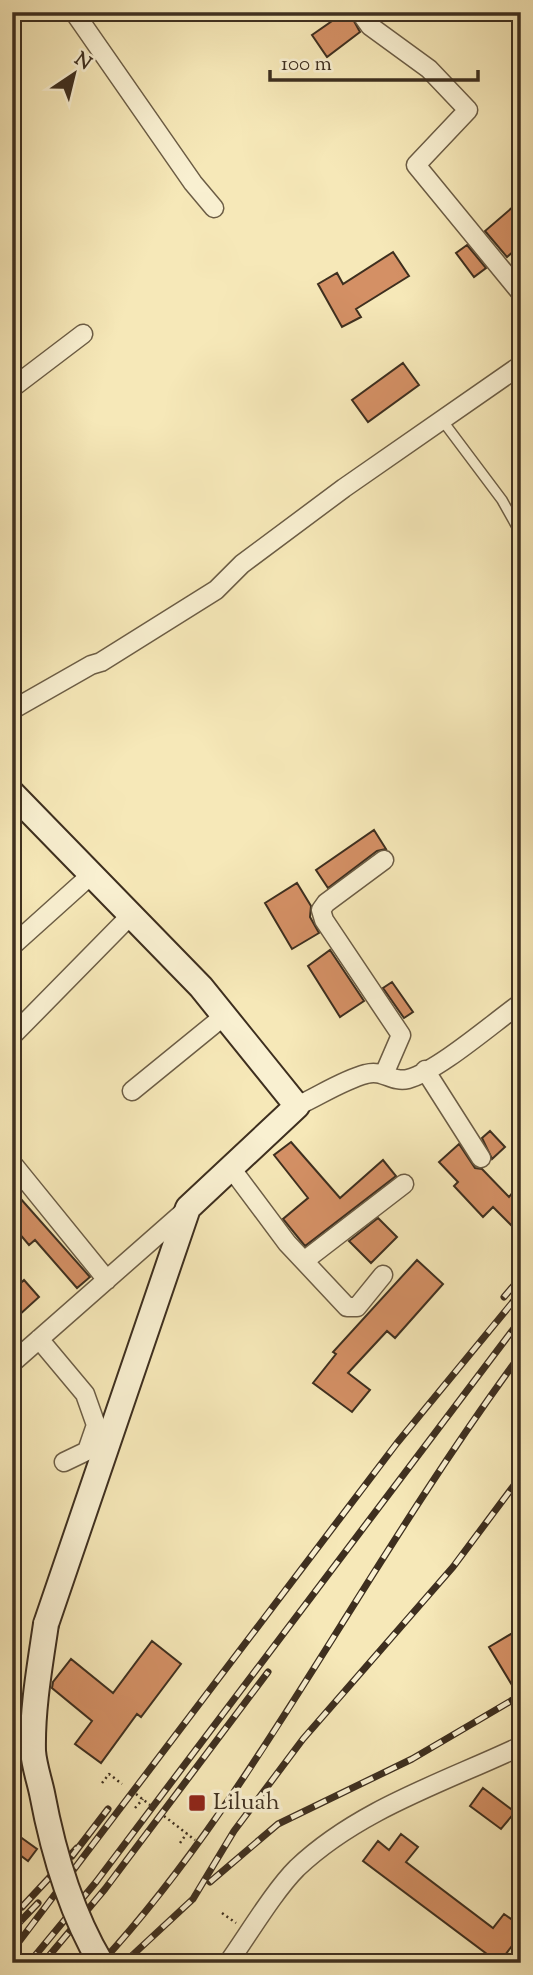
<svg xmlns="http://www.w3.org/2000/svg" width="533" height="1975" viewBox="0 0 533 1975" font-family="'Sorts Mill Goudy',serif">
  <rect width="100%" height="100%" fill="#f6e8b8"/>
  <filter id="stains"><feTurbulence type="fractalNoise" baseFrequency=".00286" numOctaves="4"/><feColorMatrix values="0 0 0 0 .2 0 0 0 0 .09 0 0 0 0 .02 0 0 0 .5 -.17"/></filter>
  <radialGradient id="worn" r=".72"><stop offset=".6" stop-color="#630" stop-opacity="0"/><stop offset="1" stop-color="#630" stop-opacity=".3"/></radialGradient>
  <path fill="#d49065" stroke="#3e2f1f" stroke-width="2" d="M325 12H349L360 32 327 57 312 35 332 21Z
    M521 200V245L507 257 485 231Z
    M467 245 486 268 474 277 456 253Z
    M393 252 409 276 356 309 361 317 342 327 318 284 337 273 343 284Z
    M403 363 419 385 368 422 352 400Z
    M374 830 386 849 377 851 328 888 316 870Z
    M297 883 311 906 310 917 319 933 292 949 265 903Z
    M330 950 364 1001 340 1017 308 966Z
    M392 982 413 1012 404 1018 383 988Z
    M490 1131 505 1147 492 1159 482 1138Z
    M291 1142 340 1198 383 1160 396 1176 305 1246 283 1219 308 1198 274 1155Z
    M459 1144 475 1168 482 1169 509 1197 513 1192 521 1200V1221L514 1228 493 1207 483 1217 454 1186 458 1182 439 1162Z
    M12 1189 90 1277 77 1288 35 1240 29 1245 12 1225Z
    M378 1218 397 1237 371 1263 349 1241Z
    M417 1260 443 1284 395 1338 387 1331 348 1373 370 1390 352 1412 313 1383 336 1354 333 1352Z
    M24 1280 39 1297 18 1316 12 1309V1291Z
    M521 1628V1700L489 1647Z
    M152 1641 181 1664 141 1717 137 1714 101 1763 75 1744 92 1721 52 1688 53 1682 71 1659 113 1693Z
    M483 1788 515 1812 501 1829 470 1806Z
    M12 1831 37 1849 28 1861 12 1849Z
    M401 1834 418 1847 406 1862 493 1928 504 1914 521 1926V1934L499 1963 363 1861 378 1841 389 1850Z"/>
  <g fill="none" stroke-linecap="round" stroke-linejoin="round">
    <g stroke="#6c5d45" stroke-width="12">
      <path id="lane" d="M442 420 502 500 521 534"/>
    </g>
    <g stroke="#6c5d45" stroke-width="21">
      <path id="street" d="M74 12 193 183 214 208
        M360 12 370 26 429 69 468 110 416 165 521 293
        M12 388 83 334
        M12 710 91 665 101 662 216 590 242 564 344 488 521 365
        M384 860 326 903 321 910 324 920 401 1035 385 1072
        M12 946 91 875
        M12 1036 131 915
        M425 1070 481 1158
        M132 1091 224 1016
        M297 1106C319 1096 343 1080 366 1074 383 1069 392 1083 408 1079 438 1071 493 1023 521 1003
        M12 1163 107 1280
        M231 1168 287 1243 347 1307H357L383 1275
        M304 1261 404 1184
        M39 1339 85 1394 96 1425 87 1451 64 1462
        M12 1363 186 1210
        M228 1963C248 1935 274 1891 297 1868 359 1809 445 1782 521 1746"/>
    </g>
    <g stroke="#3e2f1f" stroke-width="28">
      <path id="secondary" d="M12 793 201 987 297 1106 188 1208 46 1624"/>
    </g>
    <path stroke="#3e2f1f" stroke-width="2.5" stroke-dasharray="2 3.5" stroke-linecap="butt" d="M102 1783 109 1774 122 1784
      M136 1794 150 1805
      M135 1808 143 1799
      M164 1816 195 1840
      M180 1843 187 1833
      M222 1913 236 1923"/>
    <use href="#lane" stroke="#f9f0d1" stroke-width="9"/>
    <use href="#street" stroke="#f9f0d1" stroke-width="18"/>
    <use href="#secondary" stroke="#f9f0d1" stroke-width="24"/>
    <g stroke="#3e2f1f" stroke-width="7">
      <path id="rail" d="M504 1297 521 1277
        M72 1856 108 1809
        M210 1882 278 1824 412 1759 521 1695
        M22 1907 77 1848
        M12 1930 38 1903
        M12 1951 397 1443 521 1292
        M29 1963 96 1882 521 1319
        M43 1963 105 1889 268 1672
        M101 1963C192 1864 262 1751 333 1638 393 1542 453 1446 521 1354
        M124 1963 193 1899 234 1831 303 1739 453 1567 521 1476"/>
    </g>
    <use href="#rail" stroke="#f9f0d1" stroke-width="4.5" stroke-dasharray="13" stroke-linecap="butt"/>
    <g stroke="#3e2f1f" stroke-width="28" stroke-linecap="butt">
      <path id="secondary-bridge" d="M46 1624C40 1665 32 1709 33 1751 34 1765 39 1779 42 1793 53 1852 70 1911 101 1963"/>
    </g>
    <use href="#secondary-bridge" stroke="#f9f0d1" stroke-width="24"/>
  </g>
  <rect fill="#8f2418" stroke="#f9f0d1" stroke-width="2.5" x="188" y="1794" width="18" height="18" rx="3.5"/>
  <g text-anchor="middle" dominant-baseline="central" stroke-width="7" stroke-linejoin="round" paint-order="stroke">
    <g font-size="24" fill="#3e2f1f" stroke="#f9f0d1" text-anchor="start">
      <text x="213" y="1803">Liluah</text>
    </g>
  </g>
  <rect width="533" height="1975" fill="none" stroke="#f6e8b8" stroke-width="42"/>
  <rect x="14" y="14" width="505" height="1947" fill="none" stroke="#3e2f1f" stroke-width="3.5"/>
  <rect x="21" y="21" width="491" height="1933" fill="none" stroke="#3e2f1f" stroke-width="2"/>
  <g transform="translate(74 74) rotate(35)" stroke="#f9f0d1" stroke-width="5" paint-order="stroke">
  <path d="M0-5L12 26L0 18L-12 26Z" fill="#3e2f1f"/>
  <text y="-10" font-size="19" font-weight="bold" text-anchor="middle" fill="#3e2f1f">N</text>
  </g>
  <path d="M270 70v10h208v-10" fill="none" stroke="#3e2f1f" stroke-width="3.5"/>
  <text x="281" y="70" font-size="21" fill="#3e2f1f" stroke="#f9f0d1" stroke-width="5" paint-order="stroke">100 m</text>
  <rect width="100%" height="100%" filter="url(#stains)"/>
  <rect width="100%" height="100%" fill="url(#worn)"/>
</svg>
